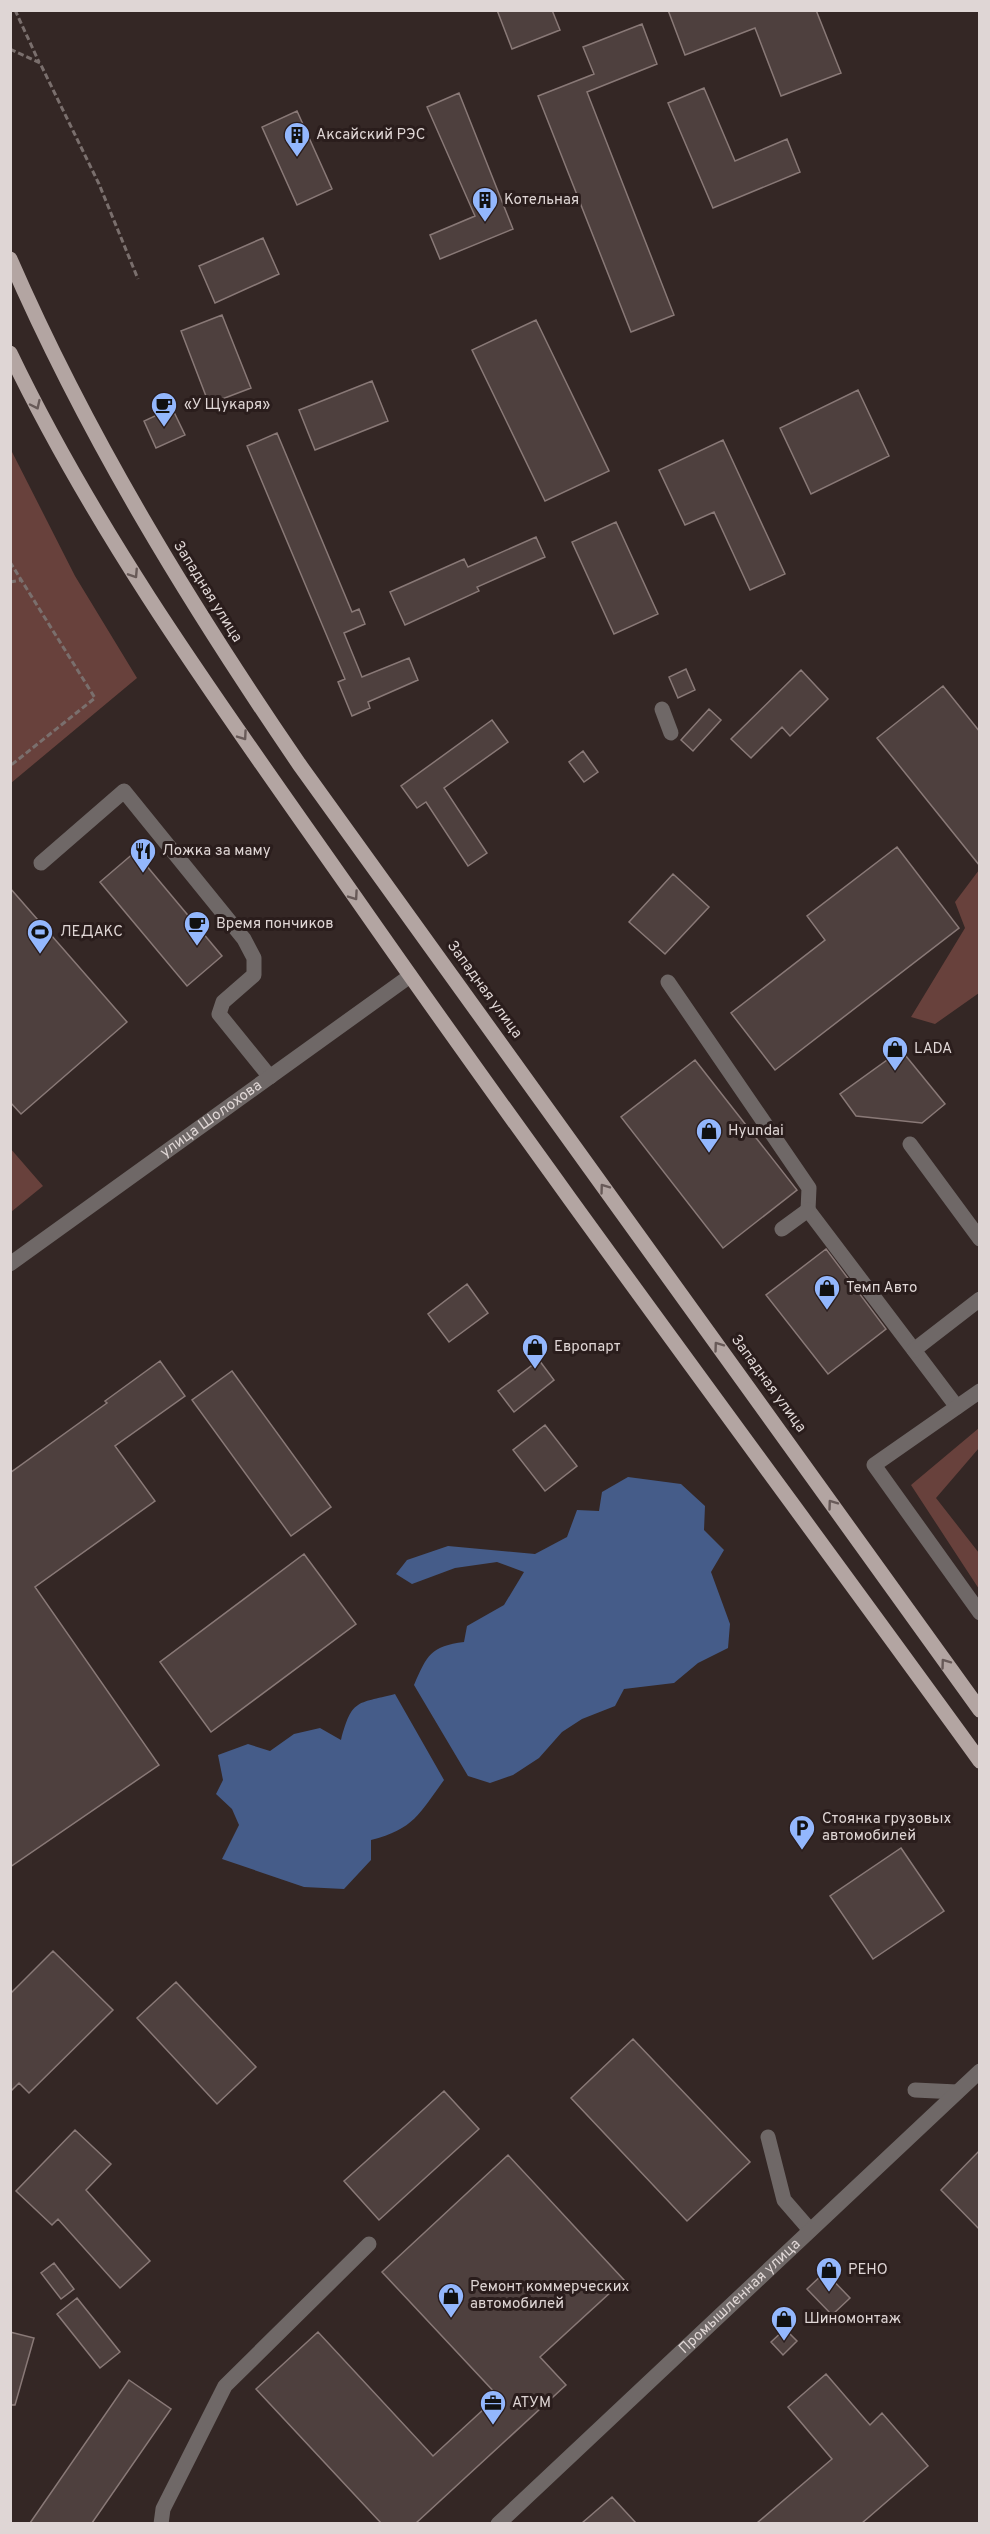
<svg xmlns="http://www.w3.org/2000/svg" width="990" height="2534" viewBox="0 0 990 2534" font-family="Overpass,sans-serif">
  <rect width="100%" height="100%" fill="#342725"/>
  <path fill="#68413c" d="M10 448 75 576 137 678 11 783Z
    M979 870V993L935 1024 911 1017 965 928 955 902Z
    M10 1148 43 1186 11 1212H10Z
    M979 1428V1448L936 1498 979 1553V1589L911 1485Z"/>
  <path fill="#455c89" d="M628 1477 681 1484 705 1506 704 1530 724 1550 711 1572 730 1624 728 1648 698 1663 674 1683 624 1689 615 1706 582 1719 562 1732 539 1758 513 1775 490 1783 468 1776 414 1685C427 1655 431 1646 464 1642L467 1626 504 1605 524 1572 497 1562 455 1568 412 1584 396 1574 407 1560 448 1546 535 1554 567 1537 577 1510 599 1511 602 1492Z
    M395 1694 444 1780C419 1814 414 1829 371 1840V1860L344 1889 304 1887 222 1859 239 1825 232 1809 216 1794 223 1780 218 1755 248 1744 270 1751 294 1734 320 1728 341 1740C352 1699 356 1704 395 1694Z"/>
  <path fill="#4e403e" stroke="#897977" stroke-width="1.5" d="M497 10H552L560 30 512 49Z
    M668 10H816L841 73 781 96 755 28 685 55Z
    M642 24 657 64 587 92 674 315 631 332 538 96 594 74 583 47Z
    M704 88 735 161 787 139 800 172 713 208 668 103Z
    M459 93 513 229 440 259 430 235 475 216 427 107Z
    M297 111 332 189 297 205 262 127Z
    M263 238 279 274 215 303 199 266Z
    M222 315 251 388 209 404 181 331Z
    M536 320 609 471 545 501 472 350Z
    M372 381 388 421 315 450 299 410Z
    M858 390 889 456 811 494 780 428Z
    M172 408 185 435 156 448 144 421Z
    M277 433 352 612 359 609 365 624 344 633 362 677 409 658 418 680 368 702 370 708 352 716 338 682 345 679 247 446Z
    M723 440 785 574 750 590 714 512 685 525 659 470Z
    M616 522 658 614 614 634 572 542Z
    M536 537 545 557 477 587 479 591 405 625 390 592 464 559 468 567Z
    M686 669 695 690 678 698 669 677Z
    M801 670 828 699 790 736 782 727 751 758 731 739Z
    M943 686 980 732V866L877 738Z
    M709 709 721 720 693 751 681 740Z
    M492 720 508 742 444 788 487 853 468 866 426 802 417 808 401 786Z
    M583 751 598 772 584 782 569 762Z
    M897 847 959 928 775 1070 731 1013 825 940 807 916Z
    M135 852 222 956 187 986 100 882Z
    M673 874 709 907 665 954 629 922Z
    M10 888 127 1022 21 1114 10 1102Z
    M901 1050 945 1104 922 1123 856 1116 840 1094Z
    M695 1060 797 1190 723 1248 621 1117Z
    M826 1249 886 1329 828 1374 766 1295Z
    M467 1284 488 1313 449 1342 428 1314Z
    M539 1360 554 1380 514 1412 498 1391Z
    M160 1361 185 1396 115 1446 155 1501 35 1587 159 1765 10 1867V1473L107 1403 105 1401Z
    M232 1371 331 1507 291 1536 192 1400Z
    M545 1425 577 1466 545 1491 513 1450Z
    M304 1554 356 1624 211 1732 160 1662Z
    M901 1848 944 1911 873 1959 830 1896Z
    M53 1951 113 2010 29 2093 19 2083 10 2092V1994Z
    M176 1982 256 2067 217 2104 137 2018Z
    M633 2039 750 2162 687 2221 571 2098Z
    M444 2091 479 2129 379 2220 344 2181Z
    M75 2130 111 2164 86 2190 150 2261 120 2288 58 2219 52 2225 16 2191Z
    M980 2150V2230L941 2190Z
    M508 2155 624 2280 540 2357 566 2385 416 2523H381L256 2389 318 2332 433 2456 498 2396 382 2272Z
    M54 2263 74 2289 61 2299 41 2273Z
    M825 2272 850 2298 832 2315 807 2289Z
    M77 2298 120 2352 100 2368 57 2314Z
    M785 2329 797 2341 783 2355 771 2342Z
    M10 2332 34 2338 15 2405H10Z
    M826 2374 870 2425 882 2413 928 2466 862 2523H757L832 2459 788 2407Z
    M129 2380 171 2409 92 2523H30Z
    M612 2497 636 2523H582Z"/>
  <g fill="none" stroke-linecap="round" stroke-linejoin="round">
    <path stroke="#7a6f6d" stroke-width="3" stroke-dasharray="6 3" stroke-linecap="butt" d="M15 10 39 62
      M10 49 40 63 99 184 138 279
      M10 562 95 698 10 766
      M10 582 21 580"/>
    <g stroke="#6f6867" stroke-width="15">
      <path d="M662 709 671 733"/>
      <path d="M41 863 124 791 244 939 254 958V975L223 1002 219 1014 270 1077"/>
      <path d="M668 982 809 1188 808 1210"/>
      <path d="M910 1144 980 1239"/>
      <path d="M782 1229 808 1210 957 1407"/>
      <path id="s1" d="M10 1264 410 976"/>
      <path d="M914 1350 980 1299"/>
      <path d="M980 1391 874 1465 980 1613"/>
      <path d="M915 2090 957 2092"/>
      <path d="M768 2137 784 2200 810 2230"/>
      <path d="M161 2524 163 2509 225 2386 369 2244"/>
      <path id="s2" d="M498 2524 980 2071"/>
    </g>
    <path stroke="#b3a5a2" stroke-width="15" d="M10 259C88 438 189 603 299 764L980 1710
      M10 353C103 547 232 721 355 897 558 1188 771 1473 980 1761"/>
  </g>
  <defs><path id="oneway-chevron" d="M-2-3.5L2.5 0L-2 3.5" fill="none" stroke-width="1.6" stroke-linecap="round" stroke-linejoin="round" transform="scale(1.5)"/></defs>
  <g stroke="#685a58">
    <use href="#oneway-chevron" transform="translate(36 405) rotate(65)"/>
    <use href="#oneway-chevron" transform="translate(134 574) rotate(57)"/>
    <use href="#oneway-chevron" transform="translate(243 736) rotate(55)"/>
    <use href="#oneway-chevron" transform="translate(354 896) rotate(55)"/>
    <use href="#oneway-chevron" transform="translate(604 1188) rotate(-126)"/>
    <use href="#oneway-chevron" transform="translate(718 1346) rotate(-126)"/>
    <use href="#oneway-chevron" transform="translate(832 1504) rotate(-126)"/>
    <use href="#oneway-chevron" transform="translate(945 1663) rotate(-126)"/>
  </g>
  <defs>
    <g id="building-pin" transform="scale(1.35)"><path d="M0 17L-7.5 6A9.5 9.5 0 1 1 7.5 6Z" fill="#93b7fd" stroke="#2a1d1c"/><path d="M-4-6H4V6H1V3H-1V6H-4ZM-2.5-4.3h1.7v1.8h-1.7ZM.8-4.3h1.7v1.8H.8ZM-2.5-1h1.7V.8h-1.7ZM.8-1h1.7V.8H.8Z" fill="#111"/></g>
    <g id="cafe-pin" transform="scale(1.35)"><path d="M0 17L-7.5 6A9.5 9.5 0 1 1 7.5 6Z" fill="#93b7fd" stroke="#2a1d1c"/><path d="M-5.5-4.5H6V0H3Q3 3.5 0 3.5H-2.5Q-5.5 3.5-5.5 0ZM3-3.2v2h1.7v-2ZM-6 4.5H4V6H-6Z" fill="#111"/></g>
    <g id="restaurant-pin" transform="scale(1.35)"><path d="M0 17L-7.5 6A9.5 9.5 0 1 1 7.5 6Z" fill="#93b7fd" stroke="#2a1d1c"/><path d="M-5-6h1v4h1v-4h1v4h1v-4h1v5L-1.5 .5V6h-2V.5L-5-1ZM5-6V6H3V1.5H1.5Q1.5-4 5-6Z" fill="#111"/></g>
    <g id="stadium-pin" transform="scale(1.35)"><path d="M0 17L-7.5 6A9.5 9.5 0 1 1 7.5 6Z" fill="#93b7fd" stroke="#2a1d1c"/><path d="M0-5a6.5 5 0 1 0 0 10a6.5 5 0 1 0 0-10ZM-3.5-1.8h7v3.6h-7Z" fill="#111"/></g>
    <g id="shop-pin" transform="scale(1.35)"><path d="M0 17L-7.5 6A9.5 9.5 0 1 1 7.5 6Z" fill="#93b7fd" stroke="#2a1d1c"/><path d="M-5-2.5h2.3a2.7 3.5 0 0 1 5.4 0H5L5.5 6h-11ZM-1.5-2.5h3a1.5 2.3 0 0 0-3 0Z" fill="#111"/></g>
    <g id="parking-pin" transform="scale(1.35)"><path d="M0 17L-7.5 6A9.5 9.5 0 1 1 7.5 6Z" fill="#93b7fd" stroke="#2a1d1c"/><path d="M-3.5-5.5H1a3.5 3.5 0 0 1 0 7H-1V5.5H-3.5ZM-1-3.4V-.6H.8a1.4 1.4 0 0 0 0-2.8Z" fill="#111"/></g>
    <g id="office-pin" transform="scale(1.35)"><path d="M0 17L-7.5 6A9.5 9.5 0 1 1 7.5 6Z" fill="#93b7fd" stroke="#2a1d1c"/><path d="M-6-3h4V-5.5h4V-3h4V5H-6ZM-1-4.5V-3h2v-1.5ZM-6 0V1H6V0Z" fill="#111"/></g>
  </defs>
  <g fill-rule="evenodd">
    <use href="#building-pin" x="297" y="135"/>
    <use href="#building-pin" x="485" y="200"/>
    <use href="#cafe-pin" x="164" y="405"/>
    <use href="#restaurant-pin" x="143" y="851"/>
    <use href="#cafe-pin" x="197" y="924"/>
    <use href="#stadium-pin" x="40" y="932"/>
    <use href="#shop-pin" x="895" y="1049"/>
    <use href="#shop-pin" x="709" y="1131"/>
    <use href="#shop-pin" x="827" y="1288"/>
    <use href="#shop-pin" x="535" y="1347"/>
    <use href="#parking-pin" x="802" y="1828"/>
    <use href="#shop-pin" x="829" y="2270"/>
    <use href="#shop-pin" x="451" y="2296"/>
    <use href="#shop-pin" x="784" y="2319"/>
    <use href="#office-pin" x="493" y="2403"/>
  </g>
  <g text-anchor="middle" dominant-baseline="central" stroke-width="6" stroke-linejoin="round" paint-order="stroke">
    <g font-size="15" fill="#dfd6d5" stroke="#2a1d1c" text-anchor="start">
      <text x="316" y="135">Аксайский РЭС</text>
      <text x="504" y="200">Котельная</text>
      <text x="184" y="405">«У Щукаря»</text>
      <text x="162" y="851">Ложка за маму</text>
      <text x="216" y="924">Время пончиков</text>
      <text x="60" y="932">ЛЕДАКС</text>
      <text x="914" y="1049">LADA</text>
      <text x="728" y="1131">Hyundai</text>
      <text x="846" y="1288">Темп Авто</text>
      <text x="554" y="1347">Европарт</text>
      <text x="822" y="1819">Стоянка грузовых<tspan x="822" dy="17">автомобилей</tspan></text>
      <text x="848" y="2270">РЕНО</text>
      <text x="470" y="2287">Ремонт коммерческих<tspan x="470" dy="17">автомобилей</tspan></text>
      <text x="804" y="2319">Шиномонтаж</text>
      <text x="512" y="2403">АТУМ</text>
    </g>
    <g font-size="15" fill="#dfd6d5" stroke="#2a1d1c">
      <text transform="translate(207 592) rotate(58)">Западная улица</text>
      <text transform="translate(484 990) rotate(54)">Западная улица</text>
      <text stroke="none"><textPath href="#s1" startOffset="248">улица Шолохова</textPath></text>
      <text transform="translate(768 1384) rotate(54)">Западная улица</text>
      <text stroke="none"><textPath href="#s2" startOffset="332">Промышленная улица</textPath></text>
    </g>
  </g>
  <rect width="990" height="2534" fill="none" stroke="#dfd6d5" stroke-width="24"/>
</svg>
